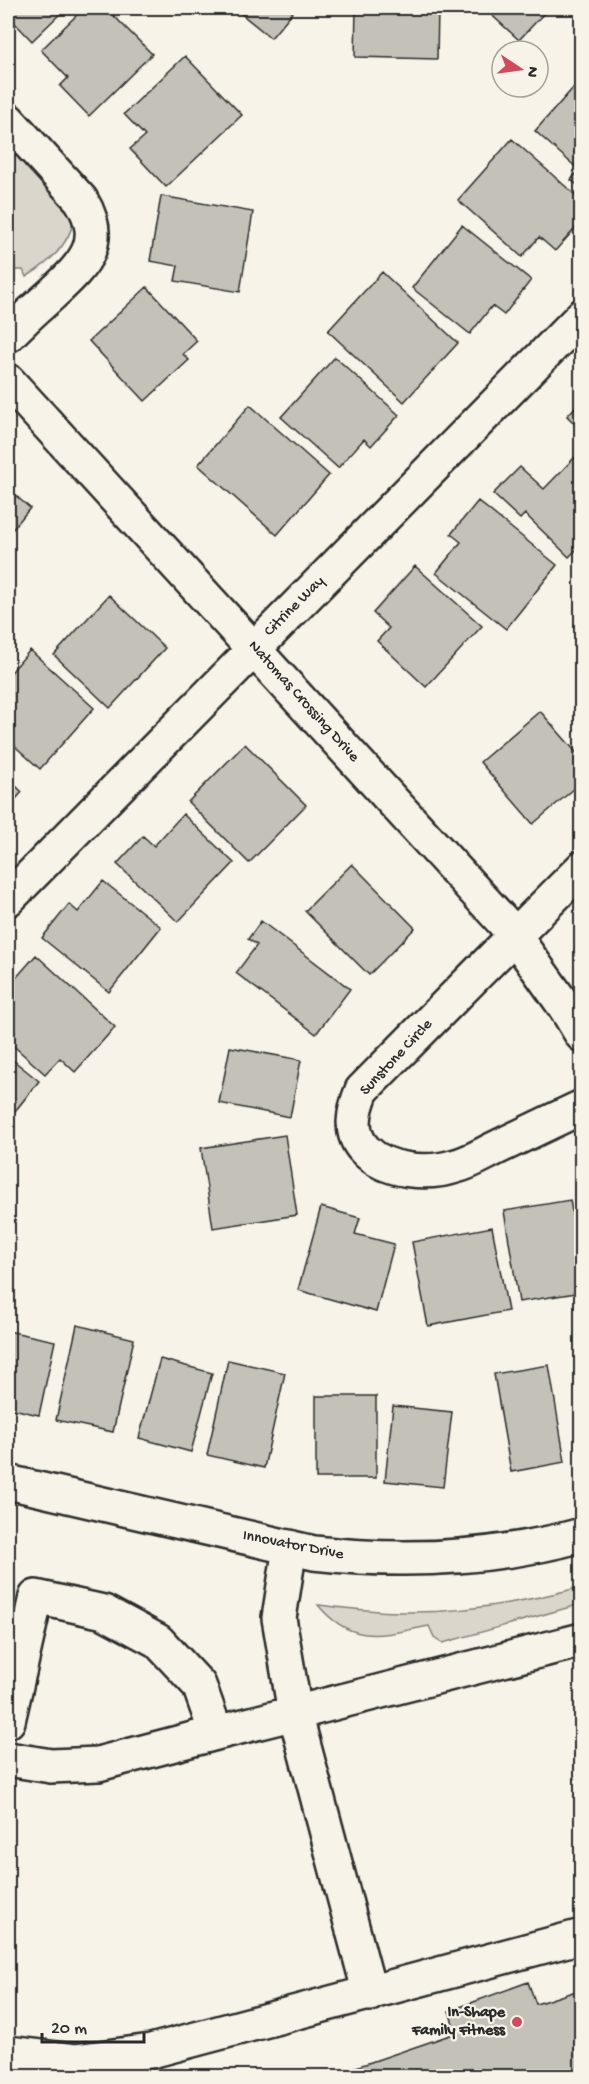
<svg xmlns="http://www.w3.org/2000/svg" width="589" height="2084" viewBox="0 0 589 2084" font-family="'Gochi Hand',sans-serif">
  <rect width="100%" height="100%" fill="#f7f3e8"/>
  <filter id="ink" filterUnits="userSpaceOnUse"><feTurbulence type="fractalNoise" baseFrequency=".0167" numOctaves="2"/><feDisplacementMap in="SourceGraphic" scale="12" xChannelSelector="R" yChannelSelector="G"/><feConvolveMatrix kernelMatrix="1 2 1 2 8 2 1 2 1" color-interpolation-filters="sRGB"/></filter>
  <g filter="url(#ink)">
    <path fill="#dad6cc" stroke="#82807c" stroke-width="1.5" d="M8 136 64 195 74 219C69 245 48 264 26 277L23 270H8Z
      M581 1587V1604L443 1643 434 1637 429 1626C382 1635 352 1646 318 1605 347 1608 376 1612 405 1612 465 1613 524 1602 581 1587Z"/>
    <path fill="#c4c1b9" stroke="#2b2b2b" stroke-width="1.5" d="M8 8H66L32 41 8 16Z
      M84 8H106L152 54 89 116 60 86 68 78 41 50Z
      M234 8H296L271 38Z
      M356 8H438L437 59 355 57Z
      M484 8H549L519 40Z
      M185 56 242 115 166 187 130 149 145 136 124 114Z
      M582 78V189L571 180 579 170 535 131Z
      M512 139 582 201V221L555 251 539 237 522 257 458 200Z
      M161 196 253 212 240 292 175 281 178 266 150 261Z
      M462 225 531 280 504 315 492 306 470 334 412 288Z
      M382 272 458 343 404 402 328 331Z
      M147 287 197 341 183 354 189 360 145 401 89 341Z
      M335 357 399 415 371 446 364 439 338 468 281 417Z
      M582 400V431L567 416Z
      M250 405 329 475 277 535 198 465Z
      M575 457 582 464V544L569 557 525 514 520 519 493 494 520 467 544 489Z
      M8 489 30 508 8 535Z
      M478 501 557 565 506 629 436 573 461 542 451 534Z
      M415 566 482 626 426 687 377 641 389 628 373 613Z
      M109 595 165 648 110 708 54 655Z
      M30 650 94 708 40 769 8 740V676Z
      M540 711 582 759V782L533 824 480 762Z
      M245 744 306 805 249 863 188 802Z
      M8 778 22 792 8 808Z
      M183 814 234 863 178 922 117 864 143 836 154 846Z
      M352 864 415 928 369 975 305 911Z
      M103 881 161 927 109 992 42 938 69 904 78 912Z
      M261 921 350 989 316 1034 236 973 257 945 248 939Z
      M36 955 115 1027 75 1072 60 1058 45 1074 8 1041V987Z
      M230 1047 301 1060 290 1117 219 1103Z
      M8 1056 39 1081 8 1120Z
      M285 1135 297 1215 213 1228 201 1148Z
      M570 1200 582 1269V1292L519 1302 504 1211Z
      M321 1207 360 1218 355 1234 394 1244 376 1312 298 1290Z
      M492 1227 508 1311 428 1326 412 1242Z
      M77 1325 134 1339 113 1432 56 1420Z
      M8 1331 55 1341 39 1415 8 1408Z
      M160 1359 212 1373 191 1452 139 1438Z
      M228 1360 285 1373 264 1468 207 1455Z
      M549 1365 565 1462 511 1472 494 1374Z
      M316 1396H376V1478H316Z
      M393 1406 452 1412 443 1487 385 1481Z
      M528 1982 536 2004 582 1989V2076H330L456 2033 449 2011Z"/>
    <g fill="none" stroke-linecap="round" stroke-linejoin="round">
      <g stroke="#2b2b2b" stroke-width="38">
        <path id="minor" d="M8 120 81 200C107 243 84 264 52 294 37 307 22 321 8 335
          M8 381 508 927 565 1007 582 1035
          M582 868 362 1090C354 1110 348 1133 365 1150 386 1172 428 1175 456 1166 469 1163 482 1155 494 1149 523 1135 552 1121 582 1107
          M8 899 582 316
          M8 1482 314 1553C404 1563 494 1559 582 1535
          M290 1547 279 1618 295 1713 370 1994
          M8 1721 36 1597 104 1612 158 1641 199 1685 216 1733 582 1640
          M8 1759 51 1766 98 1764 216 1733
          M8 2053 75 2061 151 2051 582 1936"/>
      </g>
      <use href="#minor" stroke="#f7f3e8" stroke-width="33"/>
    </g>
  </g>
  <circle fill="#d1495b" stroke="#f7f3e8" stroke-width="2" cx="517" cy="2022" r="6"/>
  <g text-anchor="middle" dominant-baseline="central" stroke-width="4.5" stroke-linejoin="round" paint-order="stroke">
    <g font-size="16" fill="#2b2b2b" stroke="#f7f3e8">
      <text transform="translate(295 607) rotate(-45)">Citrine Way</text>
      <text transform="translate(303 702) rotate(48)">Natomas Crossing Drive</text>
      <text transform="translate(397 1058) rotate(-47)">Sunstone Circle</text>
      <text transform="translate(293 1546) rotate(11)">Innovator Drive</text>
    </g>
    <g font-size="16" font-weight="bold" fill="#2b2b2b" stroke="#f7f3e8" text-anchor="end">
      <text x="505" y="2013">In-Shape<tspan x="505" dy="18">Family Fitness</tspan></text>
    </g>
  </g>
  <rect width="589" height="2084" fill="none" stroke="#f7f3e8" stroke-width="30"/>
  <rect x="15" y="15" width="559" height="2054" fill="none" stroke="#2b2b2b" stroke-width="2" filter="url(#ink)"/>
  <g transform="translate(520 69) rotate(103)"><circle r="28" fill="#f7f3e8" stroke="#a5a39c" stroke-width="1.5"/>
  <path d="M0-4.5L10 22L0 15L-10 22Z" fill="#d1495b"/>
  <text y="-9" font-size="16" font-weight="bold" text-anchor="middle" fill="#2b2b2b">N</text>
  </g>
  <path d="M42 2033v9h102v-9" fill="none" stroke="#2b2b2b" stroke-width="3"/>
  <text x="51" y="2033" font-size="18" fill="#2b2b2b" stroke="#f7f3e8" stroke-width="4.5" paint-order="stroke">20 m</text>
</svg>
